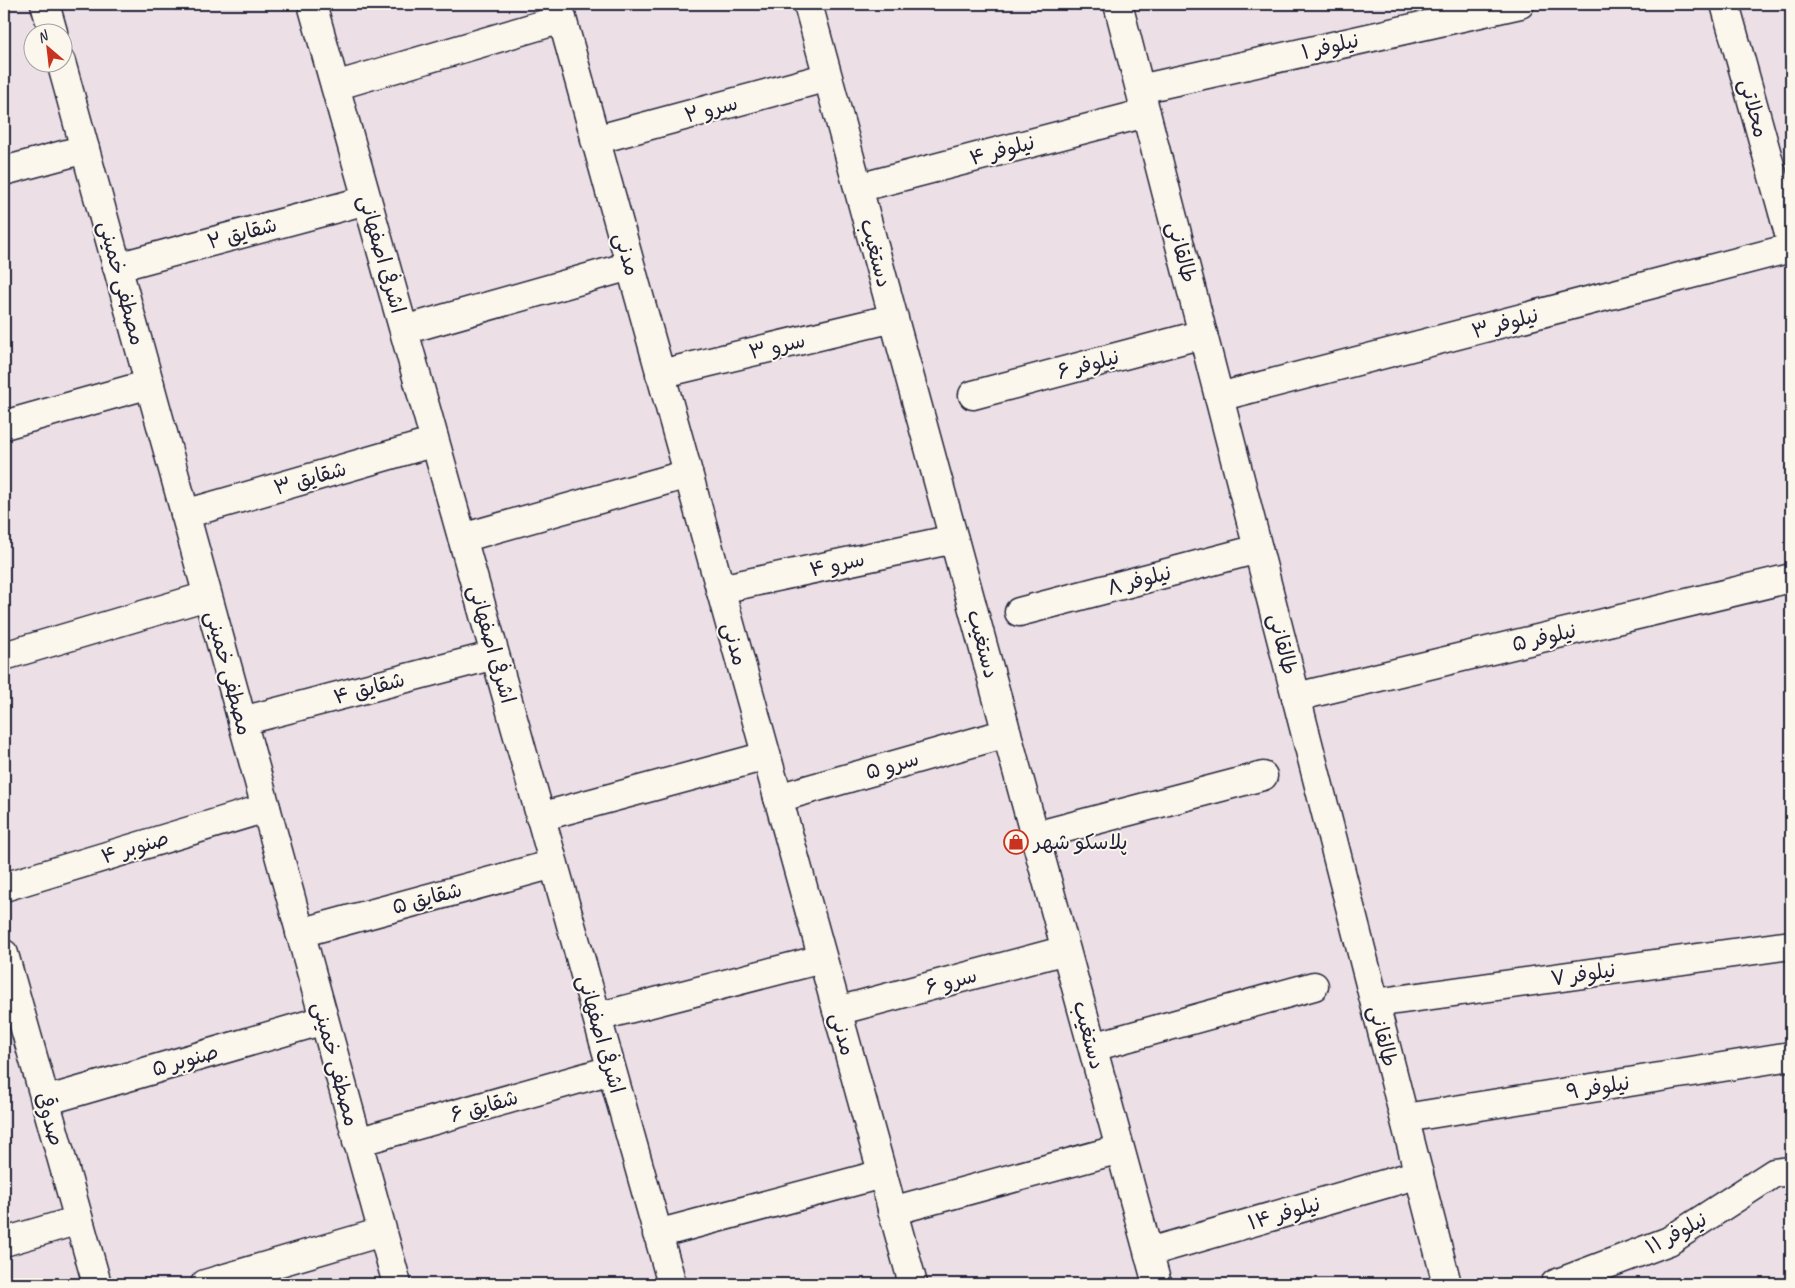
<svg xmlns="http://www.w3.org/2000/svg" width="1795" height="1288" viewBox="0 0 1795 1288" font-family="Caveat,'Playpen Sans Arabic',sans-serif">
  <rect width="100%" height="100%" fill="#ece0e6"/>
  <filter id="ink" filterUnits="userSpaceOnUse"><feTurbulence type="fractalNoise" baseFrequency=".02" numOctaves="2"/><feDisplacementMap in="SourceGraphic" scale="10" xChannelSelector="R" yChannelSelector="G"/><feConvolveMatrix kernelMatrix="1 2 1 2 8 2 1 2 1" color-interpolation-filters="sRGB"/></filter>
  <g filter="url(#ink)">
    <g fill="none" stroke-linecap="round" stroke-linejoin="round">
      <g stroke="#22223b" stroke-width="31">
        <path id="minor" d="M312 4 672 1284
          M808 4 1157 1284
          M1725 4 1791 241
          M335 86 562 19
          M1140 89 1520 4
          M595 140 828 77
          M4 171 85 149
          M858 188 1146 113
          M117 267 367 200
          M404 330 630 266
          M660 374 894 318
          M973 395 1203 334
          M1219 397 1791 248
          M4 425 150 384
          M185 514 435 442
          M462 538 688 474
          M720 589 954 539
          M1019 612 1258 549
          M4 656 207 596
          M1296 697 1791 578
          M242 721 495 655
          M778 798 1007 733
          M540 817 766 756
          M1035 836 1263 776
          M4 887 266 808
          M300 933 554 864
          M4 954 97 1284
          M1375 1003 1791 945
          M837 1011 1066 950
          M597 1017 822 959
          M1093 1047 1314 986
          M45 1101 324 1020
          M1405 1118 1791 1056
          M357 1142 611 1070
          M892 1211 1120 1149
          M657 1234 882 1174
          M4 1242 79 1220
          M1149 1252 1419 1174
          M205 1284 382 1232
          M1555 1284 1669 1241 1774 1173 1791 1171"/>
      </g>
      <g stroke="#22223b" stroke-width="31">
        <path id="tertiary" d="M45 4 53 32
          M558 4 913 1284
          M1118 4 1447 1284
          M61 62 397 1284"/>
      </g>
      <use href="#minor" stroke="#fbf7ec" stroke-width="28"/>
      <use href="#tertiary" stroke="#fbf7ec" stroke-width="28"/>
    </g>
  </g>
  <defs>
    <g id="shop-ring" transform="scale(1.25)"><circle r="9.5" fill="#fbf7ec" stroke="#c8321e" stroke-width="1.5"/><path d="M-5-2.5h2.3a2.7 3.5 0 0 1 5.4 0H5L5.5 6h-11ZM-1.5-2.5h3a1.5 2.3 0 0 0-3 0Z" fill="#c8321e"/></g>
  </defs>
  <g fill-rule="evenodd">
    <use href="#shop-ring" x="1016" y="842"/>
  </g>
  <g text-anchor="middle" dominant-baseline="central" stroke-width="4" stroke-linejoin="round" paint-order="stroke">
    <g font-size="21" fill="#22223b" stroke="#fbf7ec">
      <text transform="translate(1330 46) rotate(-13)">نیلوفر ۱</text>
      <text transform="translate(1754 108) rotate(75)">محلاتی</text>
      <text transform="translate(711 109) rotate(-15)">سرو ۲</text>
      <text transform="translate(1002 150) rotate(-15)">نیلوفر ۴</text>
      <text transform="translate(242 233) rotate(-15)">شقایق ۲</text>
      <text transform="translate(1182 252) rotate(75)">طالقانی</text>
      <text transform="translate(876 253) rotate(75)">دستغیب</text>
      <text transform="translate(382 254) rotate(74)">اشرفی اصفهانی</text>
      <text transform="translate(627 254) rotate(74)">مدنی</text>
      <text transform="translate(122 283) rotate(75)">مصطفی خمینی</text>
      <text transform="translate(1505 323) rotate(-15)">نیلوفر ۳</text>
      <text transform="translate(777 346) rotate(-13)">سرو ۳</text>
      <text transform="translate(1088 364) rotate(-15)">نیلوفر ۶</text>
      <text transform="translate(310 478) rotate(-16)">شقایق ۳</text>
      <text transform="translate(837 564) rotate(-12)">سرو ۴</text>
      <text transform="translate(1139 580) rotate(-15)">نیلوفر ۸</text>
      <text transform="translate(1544 637) rotate(-13)">نیلوفر ۵</text>
      <text transform="translate(492 644) rotate(74)">اشرفی اصفهانی</text>
      <text transform="translate(735 644) rotate(75)">مدنی</text>
      <text transform="translate(983 644) rotate(75)">دستغیب</text>
      <text transform="translate(1283 644) rotate(76)">طالقانی</text>
      <text transform="translate(229 673) rotate(75)">مصطفی خمینی</text>
      <text transform="translate(369 688) rotate(-15)">شقایق ۴</text>
      <text transform="translate(892 765) rotate(-16)">سرو ۵</text>
      <text transform="translate(135 847) rotate(-17)">صنوبر ۴</text>
      <text transform="translate(427 898) rotate(-15)">شقایق ۵</text>
      <text transform="translate(1583 974) rotate(-8)">نیلوفر ۷</text>
      <text transform="translate(951 981) rotate(-15)">سرو ۶</text>
      <text transform="translate(601 1034) rotate(74)">اشرفی اصفهانی</text>
      <text transform="translate(843 1034) rotate(75)">مدنی</text>
      <text transform="translate(1089 1035) rotate(75)">دستغیب</text>
      <text transform="translate(1383 1036) rotate(76)">طالقانی</text>
      <text transform="translate(185 1060) rotate(-16)">صنوبر ۵</text>
      <text transform="translate(336 1064) rotate(75)">مصطفی خمینی</text>
      <text transform="translate(1598 1087) rotate(-9)">نیلوفر ۹</text>
      <text transform="translate(484 1106) rotate(-16)">شقایق ۶</text>
      <text transform="translate(50 1119) rotate(74)">صدوقی</text>
      <text transform="translate(1284 1213) rotate(-16)">نیلوفر ۱۴</text>
      <text transform="translate(1676 1233) rotate(-28)">نیلوفر ۱۱</text>
    </g>
    <g font-size="21" fill="#22223b" stroke="#fbf7ec" text-anchor="start">
      <text x="1034" y="842">پلاسکو شهر</text>
    </g>
  </g>
  <rect width="1795" height="1288" fill="none" stroke="#fbf7ec" stroke-width="20"/>
  <rect x="10" y="10" width="1775" height="1268" fill="none" stroke="#22223b" stroke-width="2" filter="url(#ink)"/>
  <g transform="translate(48 48) rotate(332)"><circle r="24" fill="#fbf7ec" stroke="#a4a2a5"/>
  <path d="M0-4L9 19L0 12L-9 19Z" fill="#c8321e"/>
  <text y="-8" font-size="14" font-weight="bold" text-anchor="middle" fill="#22223b">N</text>
  </g>
</svg>
